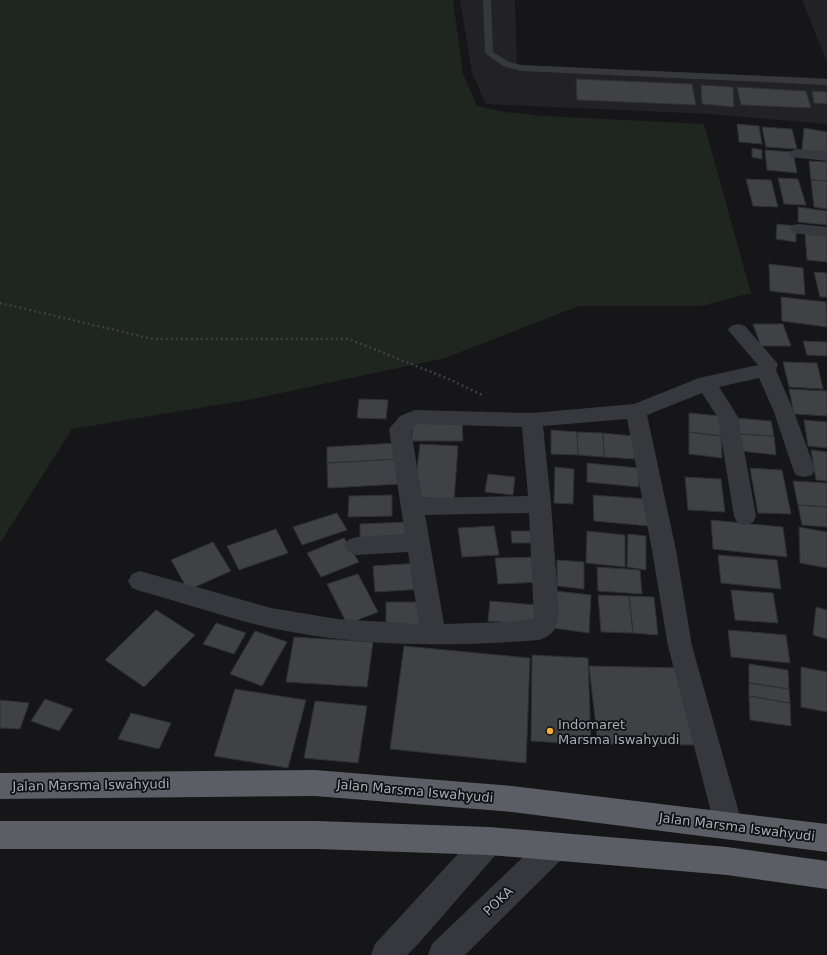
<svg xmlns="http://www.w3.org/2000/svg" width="827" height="955" viewBox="0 0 827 955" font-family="'DejaVu Sans',sans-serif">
  <rect width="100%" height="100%" fill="#161618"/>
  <path fill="#222225" d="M460 0H515L517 66 827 78V124L710 114 486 104 472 73Z
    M802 0H827V62Z"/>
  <path fill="#1e261f" d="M0 0H453L463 74 477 106 505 112 544 116 704 124 751 293 702 306H579L445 358 253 399 72 429 0 543Z"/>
  <path fill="#404145" stroke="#303034" d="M576 79 692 84 696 105 577 100Z
    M701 85 733 87 734 107 702 104Z
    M737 87 806 91 811 108 741 105Z
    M812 91 827 92V104L814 103Z
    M737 124 759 126 762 144 739 142Z
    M762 127 792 129 797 149 766 147Z
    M804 128 827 132V153L802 150Z
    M752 148 762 150V159L752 157Z
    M765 150 793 152 797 173 767 170Z
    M809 161 827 162V181L811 180Z
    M778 178 798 179 806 205 784 204Z
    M746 179 771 180 778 207 753 206Z
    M811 180 827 181V209L814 207Z
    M798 207 827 211V225L798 222Z
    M777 224 796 226V242L776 239Z
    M805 234 827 236V262L807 260Z
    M769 264 803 268 805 295 770 291Z
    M814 272 827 273V297H820Z
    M781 297 826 302 827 327 782 321Z
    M753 324H783L791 346H761Z
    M803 341 827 342V356L807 355Z
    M783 362 817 363 823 389 789 387Z
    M789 389 827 391V416L794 414Z
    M359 399 388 400 386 419 357 418Z
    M689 413 720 416 721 436 689 432Z
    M737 418 771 421 774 436 739 434Z
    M412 420H462L463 441H412Z
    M804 420 827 422V448L808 446Z
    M551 430 577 432 578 455 551 454Z
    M577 432 603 433 604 457 578 455Z
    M689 432 721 436 722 458 689 454Z
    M603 433 633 436 635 459 604 457Z
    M739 434 774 436 776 455 741 451Z
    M396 443 398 459 327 463V447Z
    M420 444 458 446 454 500 414 497Z
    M811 450 827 452V481L816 480Z
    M398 459 400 484 328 488 327 463Z
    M587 463 638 468 639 487 587 482Z
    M555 467 574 469 573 504 554 503Z
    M750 468 782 470 791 514 758 513Z
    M488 474 515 477 513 495 485 492Z
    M685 477 721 479 725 512 688 510Z
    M793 481 827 483V507L798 505Z
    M392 495V516L348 517 349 496Z
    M593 495 647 499 649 526 594 521Z
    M798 505 827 507V527L802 525Z
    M337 513 347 530 302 545 293 527Z
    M711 520 783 527 787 557 713 549Z
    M407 522 408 539 360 540V524Z
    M494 526 499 555 462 557 458 528Z
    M799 527 827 532V568L800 563Z
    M276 529 288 553 239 570 227 546Z
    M511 531H530L532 543H512Z
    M587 531 625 535V567L586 563Z
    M628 534 646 536V570L627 567Z
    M344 538 359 562 321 577 307 553Z
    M213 542 231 571 188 590 171 560Z
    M718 555 777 560 781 589 721 583Z
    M538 557 543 582 498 584 495 558Z
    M557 560 584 562V589L557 586Z
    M420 563 423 589 375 592 373 566Z
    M597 567 640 570 642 594 598 591Z
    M358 574 378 612 347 624 327 584Z
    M731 590 773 593 778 623 735 620Z
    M555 591 591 595 589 633 552 628Z
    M598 595 629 596 633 633 601 632Z
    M629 596 654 597 658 635 633 633Z
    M490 601 536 605 535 625 488 621Z
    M386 602H425L426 630H386Z
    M816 607 827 610V639L813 635Z
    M156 610 195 635 144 687 105 660Z
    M216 623 246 633 234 654 203 644Z
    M728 630 786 635 790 663 731 657Z
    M255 631 287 642 262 686 230 674Z
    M294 637 373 642 367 687 286 682Z
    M404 646 530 658 526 763 390 749Z
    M532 655 588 658 591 745 531 741Z
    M749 664 788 670 789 689 749 683Z
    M589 666 685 668 699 745 598 744Z
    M801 667 827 672V712L801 707Z
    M749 683 789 689 790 703 749 696Z
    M235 689 306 700 288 768 214 756Z
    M749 696 790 703 791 726 750 720Z
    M45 699 73 709 59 731 31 721Z
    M0 700 29 703 20 729 0 728Z
    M315 701 367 706 358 763 304 758Z
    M131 713 171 723 159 749 118 739Z"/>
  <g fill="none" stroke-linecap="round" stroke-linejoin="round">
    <path stroke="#3d3f44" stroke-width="2.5" stroke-dasharray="2 3" stroke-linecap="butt" d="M0 303 153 339H349L451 380 484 396"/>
    <path fill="#37383d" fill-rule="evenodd" d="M483 0H491L493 52 509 62 521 65 827 79V85L521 71 503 66 485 53Z"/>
    <path fill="#37383d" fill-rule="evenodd" d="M797 149 827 151V161L791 157 789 154 791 151Z
      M799 224 827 227V237L793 233 790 229 793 225Z
      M738 324 745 326 778 364 776 370 794 412 815 469 812 475 804 477 796 475 793 469 774 412 759 378 719 387 738 417 756 516 753 522 745 525 737 522 734 516 718 418 702 393 647 415 676 550 692 646 743 827 739 837 729 840 719 837 715 827 668 646 652 550 627 419 543 426 551 504 559 613C558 627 553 636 539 640 449 647 359 647 271 628 227 618 184 603 140 591L132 588 128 581 132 574 140 571 271 608 337 619 419 624 408 552 356 555 348 552 344 546 348 540 356 537 405 534 389 429 400 416 415 410 532 413 634 404 699 378 758 365 728 330 731 326ZM418 424 522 427 528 496 422 498 411 430ZM529 513 534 619 506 622 444 624 425 515Z
      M489 827 499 831 503 841 499 851 419 943 407 955H371L375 944 479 831Z
      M554 833 564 837 568 847 564 857 465 955H428L432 944 544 837Z"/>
    <path fill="#5b5e65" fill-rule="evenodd" d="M315 770 512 786 827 824V852L512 812 315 796 0 799V773Z
      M0 821H317L489 827 727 847 827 861V889L727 875 489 855 317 849H0Z"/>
  </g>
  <circle fill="#f2b134" stroke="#111113" stroke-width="1.5" cx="550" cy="731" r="4"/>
  <g text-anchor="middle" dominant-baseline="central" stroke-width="3.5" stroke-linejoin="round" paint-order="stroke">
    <g font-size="13" fill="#a8adb8" stroke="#111113" text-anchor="start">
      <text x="558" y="724">Indomaret<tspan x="558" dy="15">Marsma Iswahyudi</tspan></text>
    </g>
    <g font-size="13" fill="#a8adb8" stroke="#111113">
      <text transform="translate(91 785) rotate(-1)">Jalan Marsma Iswahyudi</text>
      <text transform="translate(415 791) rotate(5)">Jalan Marsma Iswahyudi</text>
      <text transform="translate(737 827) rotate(7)">Jalan Marsma Iswahyudi</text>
      <text transform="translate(498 901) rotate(-44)">POKA</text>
    </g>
  </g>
</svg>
